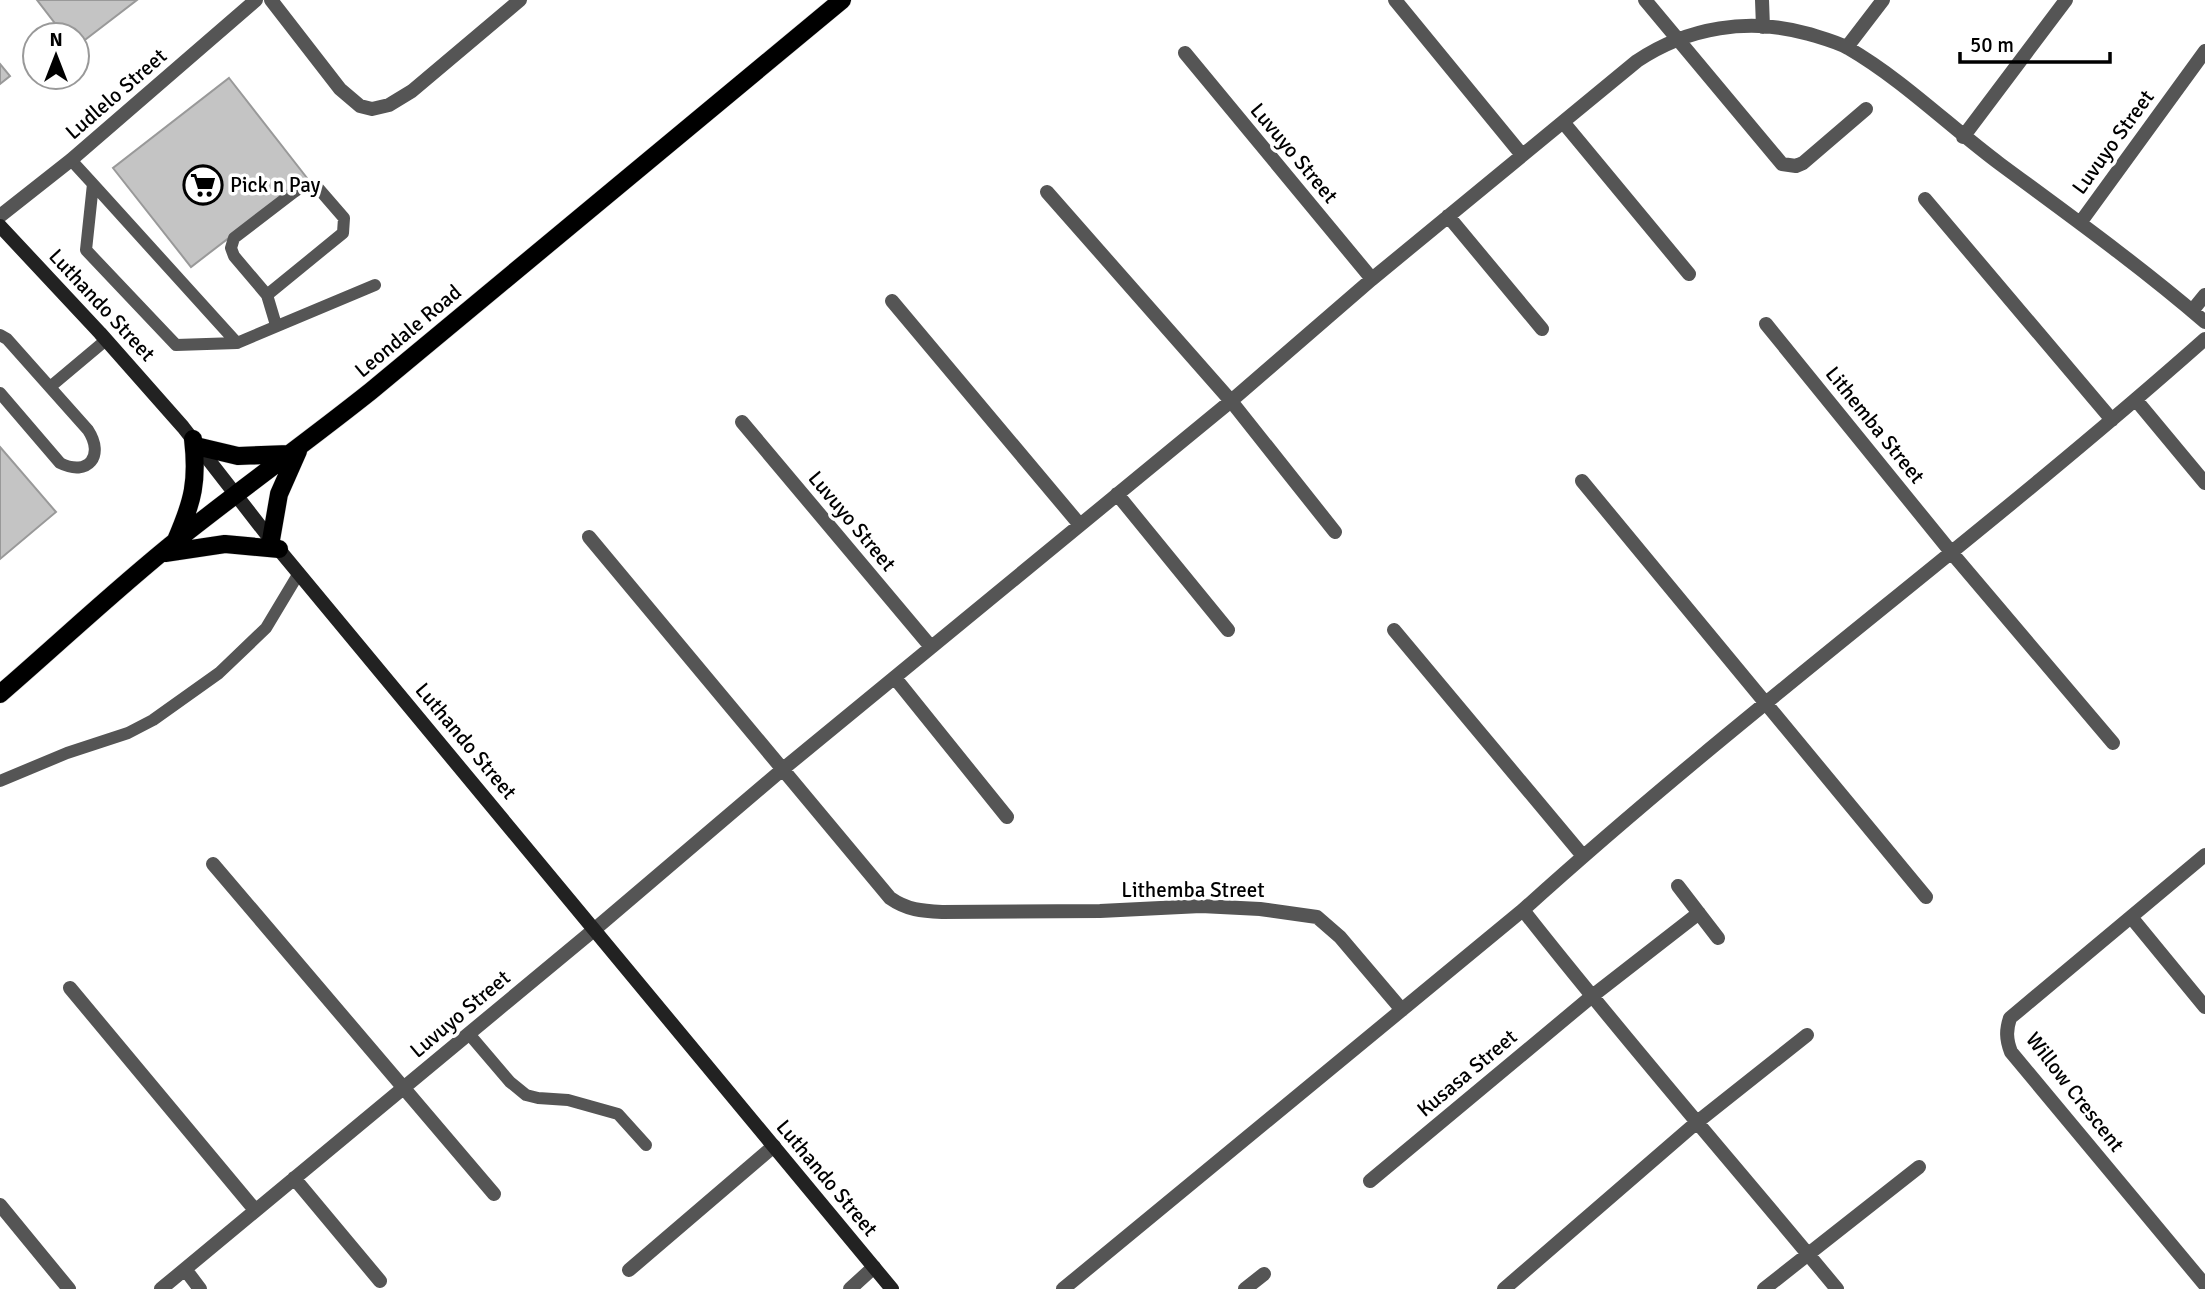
<svg xmlns="http://www.w3.org/2000/svg" width="2205" height="1289" viewBox="0 0 2205 1289" font-family="Signika,sans-serif">
  <rect width="100%" height="100%" fill="#fff"/>
  <path fill="#c4c4c4" stroke="#999" stroke-width="2" d="M37 0H137L77 46V35H64Z
    M0 64 10 76 0 84Z
    M229 78 307 178 191 267 113 168Z
    M0 447 56 512 0 559Z"/>
  <g fill="none" stroke-linecap="round" stroke-linejoin="round">
    <g stroke="#dbdbdb" stroke-width="19">
      <path id="primary" d="M200 447 238 456 289 454
        M176 540C193 501 198 481 193 439
        M271 540 279 494 298 451
        M165 553 225 544 279 549
        M0 694C59 643 116 589 177 540 241 489 307 442 371 391L842 0"/>
    </g>
    <path stroke="#555" stroke-width="12" d="M71 160 93 184 237 343 176 345 86 250 93 184
      M267 295 343 233 344 218 318 188 304 185 294 192 234 238 231 248 234 256 267 295 276 325
      M0 335 7 339 88 430C105 456 88 477 60 463L0 393
      M237 343 375 285
      M50 387 106 340
      M0 781 67 753 128 733 153 720 219 673 266 628 299 573
      M469 1034 510 1082 526 1095 538 1098 568 1100 618 1114 646 1145"/>
    <path stroke="#555" stroke-width="14" d="M271 0 340 89 360 106 372 109 389 105 412 91 520 0
      M1395 0 1522 155
      M1645 0 1782 164 1796 166 1803 163 1866 109
      M1762 0 1763 27
      M1847 47 1883 0
      M1185 53 1372 279
      M1563 122 1689 274
      M1963 137 2066 0
      M1047 192 1231 401 1335 532
      M1925 199 2112 420
      M0 216 71 160 256 0
      M1448 216 1542 329
      M2080 223 2205 51
      M892 301 1080 525
      M2192 311 2205 295
      M1766 324 1951 552 2113 743
      M2136 400 2205 483
      M742 422 931 647
      M1582 481 1926 897
      M1117 494 1228 630
      M589 537 890 898C907 910 922 911 942 912L1100 911 1201 906 1260 909 1317 917 1340 937 1402 1010
      M1394 630 1583 856
      M895 678 1007 817
      M2205 855 2010 1018C2006 1030 2006 1039 2011 1052L2205 1285
      M213 864 494 1194
      M1678 886 1718 938
      M1523 910C1624 1039 1732 1162 1837 1289
      M2131 917 2205 1007
      M70 988 255 1210
      M294 1178 380 1281
      M1370 1181 1591 997 1699 913
      M0 1205 69 1289
      M185 1269 200 1289
      M629 1270 774 1146
      M161 1289 595 929 783 769 1231 401 1372 279 1637 61C1688 27 1749 17 1809 34 1822 38 1837 42 1848 48 1903 80 1949 126 2000 164 2069 215 2140 266 2205 322
      M850 1289 874 1267
      M1063 1289 1523 910C1743 711 1983 536 2205 339
      M1245 1289 1264 1274
      M1504 1289 1696 1123 1807 1035
      M1764 1289 1919 1167"/>
    <path stroke="#222" stroke-width="14" d="M0 226 100 333 183 427 271 540 892 1289"/>
    <use href="#primary" stroke="#000" stroke-width="18"/>
  </g>
  <defs>
    <g id="supermarket-ring" transform="scale(2.0125)"><circle r="9.5" fill="#fff" stroke="#000" stroke-width="1.5"/><path d="M-6-5.5h2.5l.6 2H6L4.5 2H-2.5L-4.4-4H-6ZM-1.5 3.2a1.3 1.3 0 1 0 .1 0ZM3 3.2a1.3 1.3 0 1 0 .1 0Z" fill="#000"/></g>
  </defs>
  <g fill-rule="evenodd">
    <use href="#supermarket-ring" x="203" y="185"/>
  </g>
  <g text-anchor="middle" dominant-baseline="central" stroke-width="7" stroke-linejoin="round" paint-order="stroke">
    <g font-size="21" fill="#000" stroke="#fff">
      <text transform="translate(116 94) rotate(-41)">Ludlelo Street</text>
      <text transform="translate(2113 142) rotate(-54)">Luvuyo Street</text>
      <text transform="translate(1294 153) rotate(50)">Luvuyo Street</text>
      <text transform="translate(102 305) rotate(47)">Luthando Street</text>
      <text transform="translate(408 331) rotate(-40)">Leondale Road</text>
      <text transform="translate(1875 425) rotate(51)">Lithemba Street</text>
      <text transform="translate(852 521) rotate(50)">Luvuyo Street</text>
      <text transform="translate(466 741) rotate(50)">Luthando Street</text>
      <text x="1193" y="890">Lithemba Street</text>
      <text transform="translate(460 1014) rotate(-40)">Luvuyo Street</text>
      <text transform="translate(1467 1073) rotate(-40)">Kusasa Street</text>
      <text transform="translate(2075 1092) rotate(52)">Willow Crescent</text>
      <text transform="translate(827 1178) rotate(50)">Luthando Street</text>
    </g>
    <g font-size="21" fill="#000" stroke="#fff" text-anchor="start">
      <text x="230" y="185">Pick n Pay</text>
    </g>
  </g>
  <g transform="translate(56 56)"><circle r="33" fill="#ffffff" stroke="#999999" stroke-width="2"/>
  <path d="M0-5L12 26L0 18L-12 26Z" fill="#000000"/>
  <text y="-10" font-size="19" font-weight="bold" text-anchor="middle" fill="#000000">N</text>
  </g>
  <path d="M1960 52v10h150v-10" fill="none" stroke="#000000" stroke-width="3.5"/>
  <text x="1970" y="52" font-size="21" fill="#000000" stroke="#ffffff" stroke-width="5" paint-order="stroke">50 m</text>
</svg>
